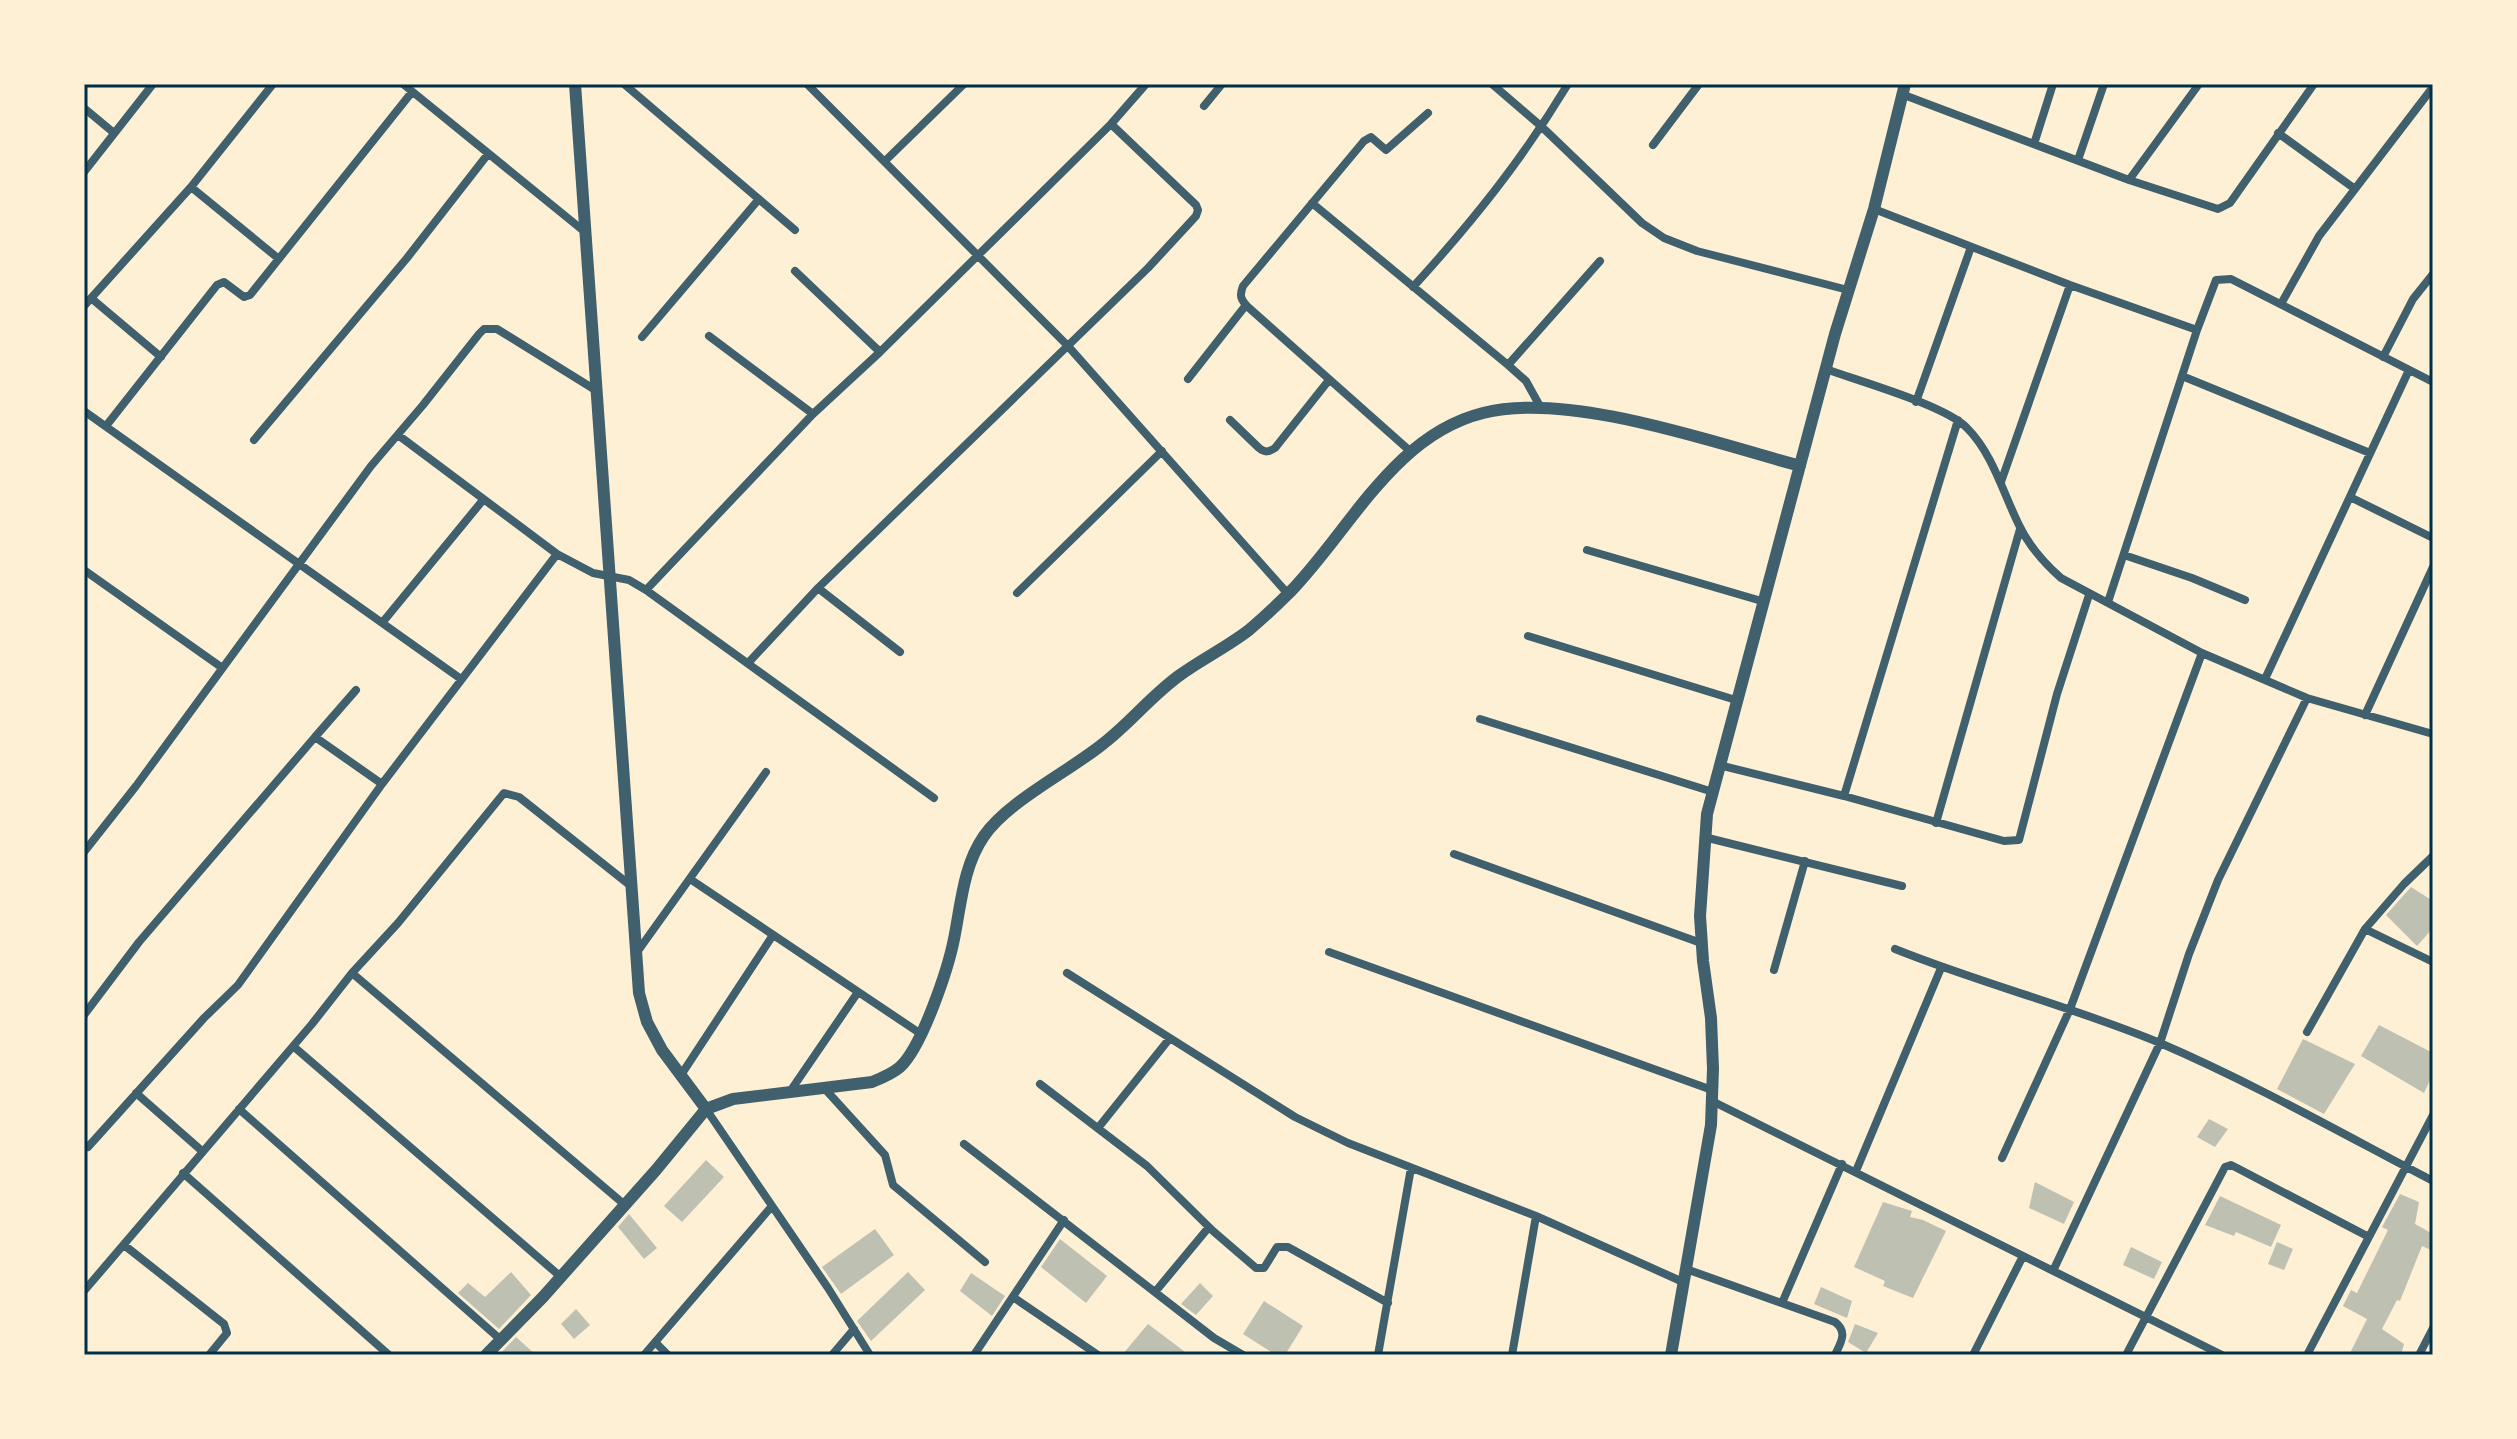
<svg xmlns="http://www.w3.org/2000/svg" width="2517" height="1439" viewBox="0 0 2517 1439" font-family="'Exo 2',sans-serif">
  <rect width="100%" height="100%" fill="#fdf0d5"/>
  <path fill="#bec0b2" d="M2411 887 2433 901V928L2417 946 2386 915Z
    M2379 1025 2433 1053V1074L2424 1093 2361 1056Z
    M2303 1039 2355 1064 2324 1114 2277 1089Z
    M2209 1119 2228 1129 2215 1147 2197 1137Z
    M706 1160 724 1177 682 1222 664 1206Z
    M2035 1182 2074 1202 2064 1224 2029 1208Z
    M2400 1194 2419 1202 2415 1224 2433 1234V1251L2422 1246 2400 1301 2397 1300 2382 1329 2404 1344 2401 1355H2349L2367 1319 2343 1306 2351 1290 2357 1293 2388 1230 2382 1227Z
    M2220 1196 2281 1225 2271 1247 2236 1232 2234 1236 2205 1225Z
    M1883 1202 1912 1211 1910 1217 1923 1220 1946 1231 1913 1298 1883 1286 1885 1281 1854 1267Z
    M629 1214 657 1248 644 1259 618 1227Z
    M875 1229 894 1255 841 1294 822 1267Z
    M1060 1239 1107 1276 1086 1303 1041 1267Z
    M2277 1242 2293 1249 2284 1270 2268 1264Z
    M2131 1247 2162 1262 2154 1279 2123 1265Z
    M511 1272 531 1295 499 1329 458 1293 468 1283 485 1297Z
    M908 1272 925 1290 871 1341 857 1321Z
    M971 1273 1005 1296 992 1316 960 1291Z
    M1200 1283 1213 1296 1196 1315 1181 1304Z
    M1821 1287 1852 1301 1847 1318 1814 1304Z
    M1264 1301 1303 1326 1285 1355H1276L1243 1334Z
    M576 1309 590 1325 574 1339 561 1324Z
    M1148 1324 1189 1355H1122Z
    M1855 1324 1878 1333 1866 1353 1848 1342Z
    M516 1337 536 1355H499Z"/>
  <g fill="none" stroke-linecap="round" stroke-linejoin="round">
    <path stroke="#3f606c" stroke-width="8" d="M273 84 191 187 279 259
      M403 84 585 232
      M624 84 795 230
      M807 84 1067 345 1288 594
      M1492 84 1542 127 1642 223 1664 238 1697 251 1848 290
      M1904 95 2129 180 2218 209 2230 203 2314 84
      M1204 106 1222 84
      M84 108 114 133
      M2278 133 2355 189
      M2034 144 2053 84
      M1653 145 1699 84
      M2078 160 2104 84
      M885 161 964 84
      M84 172 153 84
      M2129 180 2199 84
      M1312 203 1508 365 1526 381 1541 408
      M1874 209 2070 285 2197 330 2108 602
      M795 271 880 352
      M1413 287C1473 221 1522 160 1568 84
      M91 298 161 357
      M2281 304 2319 236 2433 87
      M84 306 191 187
      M2197 330 2216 280 2231 279 2433 382
      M709 336 813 414
      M642 337 759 199
      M2383 357 2413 299 2433 274
      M1508 365 1600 261
      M1826 369C1858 381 1945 405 1967 428 1993 454 2003 493 2019 525 2029 546 2044 563 2061 578L2202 653 2307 698 2433 734
      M2182 376 2370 453
      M1188 379 1246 305
      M1916 402 1971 247
      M84 411 461 679
      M1230 420 1259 448C1265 453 1269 452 1275 448L1329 380
      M106 426 217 285 224 282 244 297 250 295 412 92
      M398 435 557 554 593 573 629 580 646 590 934 798
      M254 440 407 258 488 154
      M1410 451 1248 307C1241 300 1239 296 1243 286L1364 141 1371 137 1386 150 1428 113
      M2001 482 2070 285
      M2350 497 2433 538
      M1587 550 1765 602
      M2124 555 2192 578 2245 600
      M84 570 221 667
      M818 588 900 652
      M646 590 813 414 880 352 1111 124 1146 84
      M1017 593 1162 451
      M382 623 483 500
      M1528 636 1739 701
      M749 662 818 588 1148 268 1196 216 1198 210 1196 205 1111 124
      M2265 679 2409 370
      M2365 715 2433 567
      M1480 719 1713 792
      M315 737 356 690
      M1719 765 1844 796 2004 841 2019 840 2057 694 2089 595
      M1844 796 1958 420
      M1936 823 2020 529
      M1704 837 1902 886
      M84 852 136 786 371 466 423 405 479 334 484 329H497L597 391
      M1454 854 1701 943
      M2433 856 2404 884 2365 929 2433 962
      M690 879 921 1034
      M1895 949C1982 984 2074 1007 2160 1043 2253 1083 2343 1134 2433 1181
      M1329 952 1712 1090
      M635 955 766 772
      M1774 970 1805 861
      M352 973 625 1205
      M1067 973 1295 1117 1348 1143 1536 1216 1683 1282
      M84 1015 139 942 315 737 382 784
      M2307 1032 2365 929
      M293 1046 561 1277
      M681 1075 773 935
      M1040 1084 1147 1166 1213 1231 1256 1268H1264L1277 1247H1288L1388 1303
      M825 1089 885 1155 893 1185 985 1262
      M136 1093 202 1151
      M789 1093 858 992
      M1712 1101 2222 1355
      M239 1109 501 1340
      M706 1109 828 1288 870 1355
      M1098 1128 1170 1038
      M964 1144 1214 1338 1243 1355
      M88 1147 204 1018 238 985 382 784 557 554
      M2002 1158 2070 1009 2202 653
      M1856 1171 1941 968
      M183 1173 389 1355
      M124 1245 224 1324 227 1333 209 1355
      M1686 1269 1835 1322C1848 1332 1841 1342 1835 1355
      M2053 1271 2160 1043 2189 954 2218 880 2307 698
      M84 1291 312 1024 352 973 398 923 504 793 519 797 631 886
      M1155 1292 1209 1227
      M1013 1297 1098 1355
      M1782 1303 1842 1164
      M655 1342 668 1355
      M644 1355 772 1206
      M832 1355 854 1329
      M974 1355 1064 1220
      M1378 1355 1411 1168
      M1512 1355 1536 1216
      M1973 1355 2023 1256
      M2126 1355 2225 1167 2231 1165 2237 1168 2369 1237
      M2307 1355 2433 1115
      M2419 1355 2433 1328"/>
    <path stroke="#3f606c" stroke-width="12" d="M575 84 639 993 647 1022 662 1050 706 1109
      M486 1355 543 1297 656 1170 706 1109 733 1099 872 1082C882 1078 892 1074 900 1067 922 1047 948 969 954 939 961 905 963 866 984 836 1008 801 1070 771 1104 743 1131 722 1152 695 1180 675 1202 659 1227 647 1249 630 1263 618 1278 604 1291 591 1350 530 1394 435 1483 413 1568 391 1715 443 1800 466
      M1671 1355 1711 1125 1713 1069 1711 1018 1703 961 1700 916 1707 814 1835 334 1874 209 1905 84"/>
  </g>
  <rect width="2517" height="1439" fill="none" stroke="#fdf0d5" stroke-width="172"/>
  <rect x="86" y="86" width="2345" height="1267" fill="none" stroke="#003049" stroke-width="3"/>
</svg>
